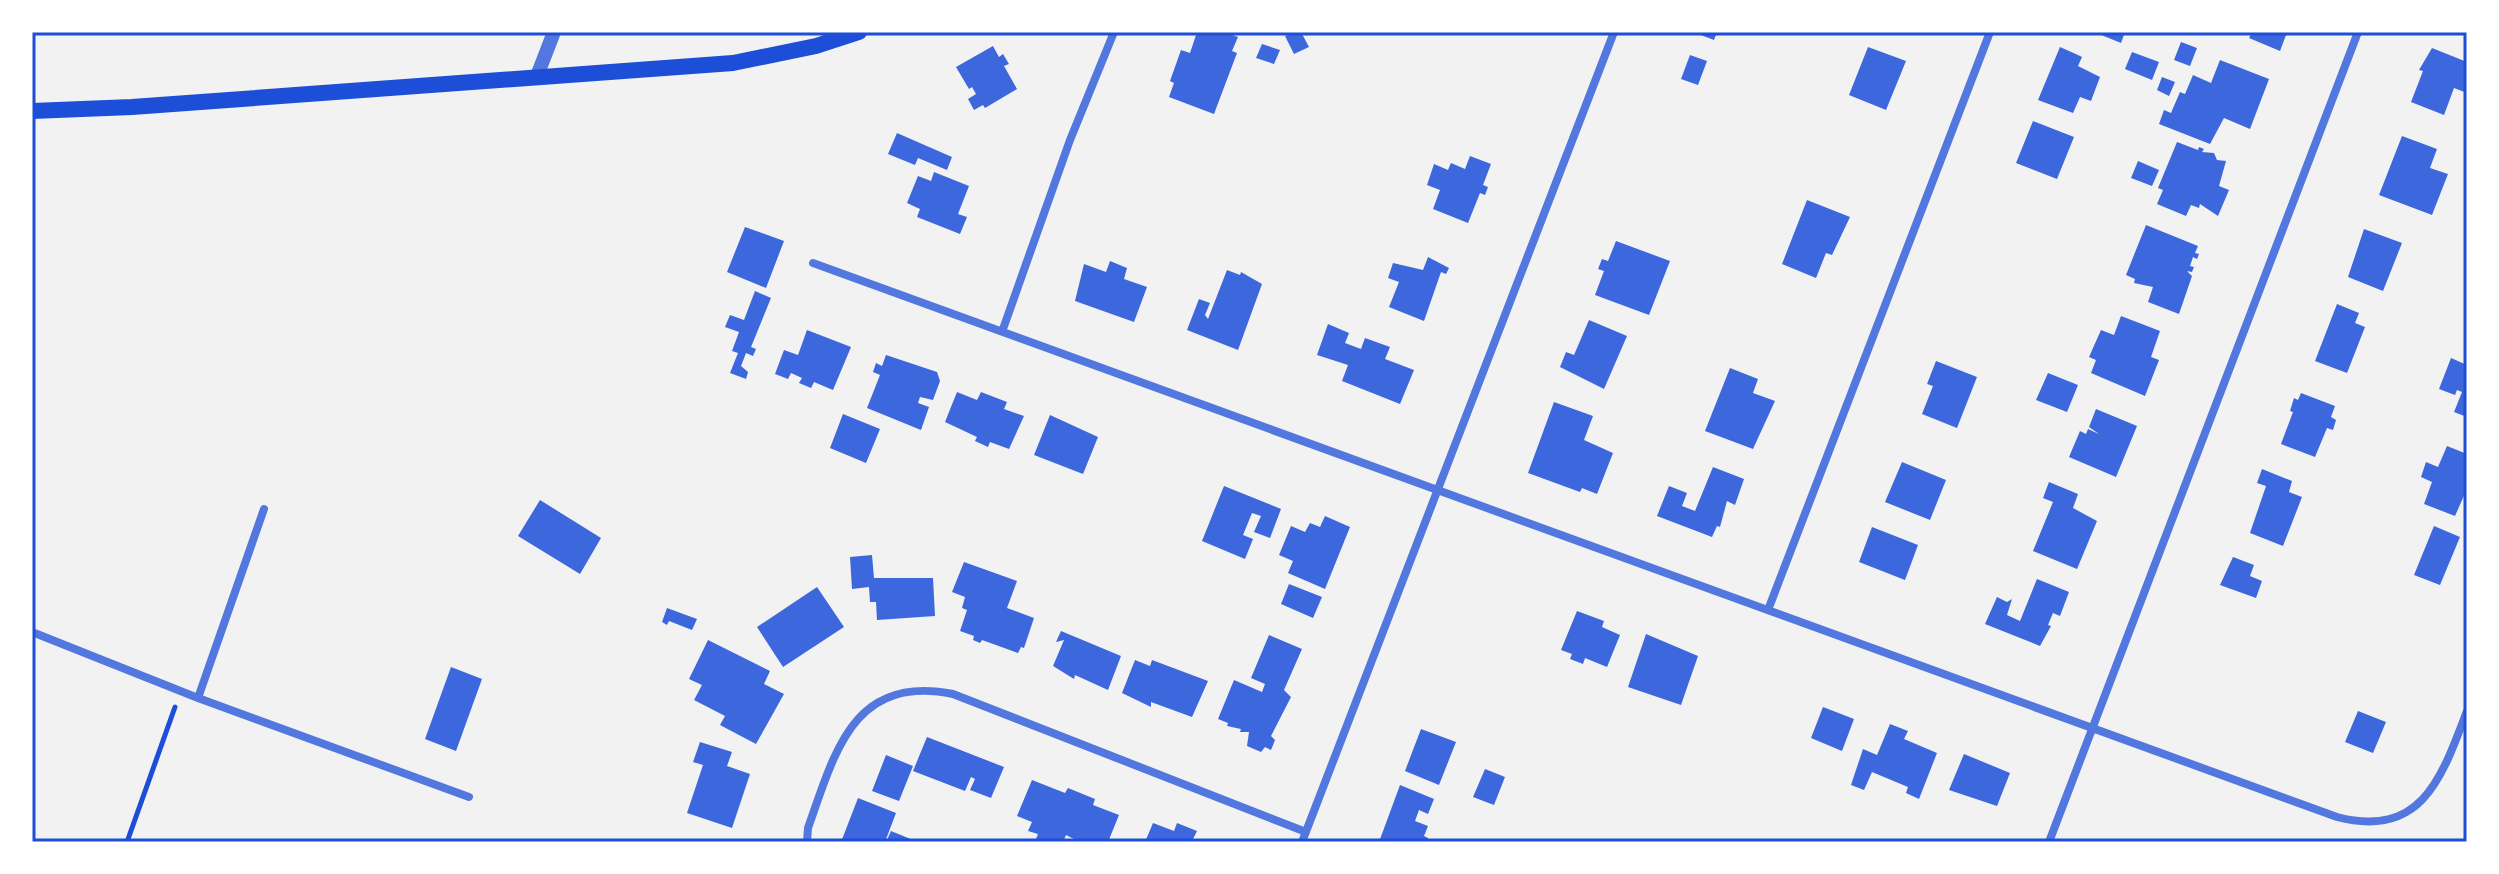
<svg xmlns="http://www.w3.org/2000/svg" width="2499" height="874" viewBox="0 0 2499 874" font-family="Figtree,sans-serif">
  <rect width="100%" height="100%" fill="#f2f2f2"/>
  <path fill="#3d67dc" d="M1197 32H1224L1238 37 1232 51 1237 53 1214 114 1169 97 1174 83 1170 81 1181 50 1190 53Z
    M1294 32H1301L1309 47 1294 54 1285 36Z
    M1693 32H1717L1714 40Z
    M2094 32H2125L2121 43Z
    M2252 32H2283L2286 35 2280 51 2249 38Z
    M2181 42 2197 48 2190 66 2174 60Z
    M1262 44 1280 50 1274 64 1256 58Z
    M993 46 999 57 1003 54 1009 64 1004 66 1017 89 985 108 983 105 974 110 968 99 976 94 972 87 969 89 956 67Z
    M1868 47 1906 61 1886 110 1849 95Z
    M2060 47 2078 55 2082 57 2078 66 2100 77 2091 101 2080 97 2073 113 2038 100Z
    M2432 48 2467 62V93L2454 88 2444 115 2411 102 2423 71 2419 70Z
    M2132 52 2159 62 2152 80 2125 69Z
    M1690 55 1707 61 1698 85 1681 79Z
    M2220 60 2269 79 2250 129 2224 118 2210 144 2159 124 2164 110 2171 113 2180 92 2185 94 2193 75 2211 83Z
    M2162 77 2175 82 2169 96 2157 90Z
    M2033 121 2074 137 2057 179 2016 163Z
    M897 133 952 157 947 170 918 158 915 165 888 154Z
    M2402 136 2437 149 2430 168 2448 174 2432 215 2379 195Z
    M2177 142 2198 150 2199 147 2204 149 2202 152 2214 153 2217 160 2226 161 2219 186 2229 190 2218 216 2200 204 2199 208 2191 205 2186 216 2157 204 2163 190 2158 188Z
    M1470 156 1491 164 1483 185 1488 187 1485 195 1480 193 1468 223 1433 209 1440 190 1427 185 1434 164 1448 170 1451 163 1465 169Z
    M2138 161 2159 170 2152 186 2131 178Z
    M934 172 969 186 958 214 967 217 960 234 917 217 920 209 907 203 918 176 931 181Z
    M1807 200 1850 217 1832 255 1826 253 1816 278 1782 264Z
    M2146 225 2198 246 2195 253 2199 254 2197 259 2193 257 2190 266 2194 267 2192 272 2187 271 2192 276 2179 314 2148 302 2153 287 2134 283 2135 279 2126 275Z
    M745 227 784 241 766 288 727 272Z
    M2364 229 2402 243 2383 291 2348 277Z
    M1616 241 1670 261 1649 315 1595 295 1604 271 1598 269 1602 259 1608 261Z
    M1428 257 1449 268 1446 274 1441 272 1424 321 1389 307 1399 282 1388 278 1393 263 1423 270Z
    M1110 261 1127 268 1124 279 1147 287 1134 322 1075 301 1084 264 1106 272Z
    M1227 270 1240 275 1241 272 1262 284 1238 350 1187 330 1199 299 1210 303 1205 315 1208 319Z
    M755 291 771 298 751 347 756 349 753 356 746 353 741 366 748 372 746 379 730 373 738 353 732 351 739 332 725 327 730 315 744 320Z
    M2337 304 2359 313 2355 323 2365 327 2347 373 2315 361Z
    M2121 316 2160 331 2151 357 2159 360 2145 396 2091 373 2096 360 2089 357 2101 330 2114 335Z
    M1589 320 1627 336 1604 389 1560 367 1566 352 1574 355Z
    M1328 324 1349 333 1345 343 1361 349 1365 338 1390 347 1385 359 1414 370 1400 404 1342 381 1348 365 1317 355Z
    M807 330 851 347 833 390 814 382 811 388 799 383 802 378 791 373 788 379 775 374 784 350 798 355Z
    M886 355 937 372 940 381 933 400 920 397 918 403 929 407 921 430 867 408 880 375 873 372 876 363 882 366Z
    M2451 358 2467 365V417L2454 412 2462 392 2457 390 2455 395 2439 389Z
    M1936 361 1977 377 1957 428 1922 414 1933 386 1927 384Z
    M1730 368 1758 379 1753 393 1775 401 1753 449 1705 431Z
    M2048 373 2078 385 2067 412 2036 400Z
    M957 392 977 400 981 392 1007 402 1004 409 1024 416 1009 449 990 442 988 447 975 441 977 437 945 422Z
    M2301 393 2335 406 2331 417 2336 420 2333 430 2327 428 2315 457 2281 444 2293 412 2290 411 2294 398 2298 400Z
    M1554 402 1593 416 1584 440 1613 453 1597 494 1582 488 1580 492 1528 473Z
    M2096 409 2137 426 2116 477 2069 457 2080 431 2086 434 2088 429 2099 434 2089 427Z
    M843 414 880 429 866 463 830 448Z
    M1050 415 1098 437 1083 474 1034 455Z
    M2447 446 2467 454V489L2455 516 2424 504 2432 482 2421 477 2426 462 2438 467Z
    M1902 462 1946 480 1930 520 1885 502Z
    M1713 467 1744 479 1735 505 1727 501 1720 527 1717 526 1712 537 1657 516 1669 486 1687 493 1682 506 1695 511Z
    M2262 469 2292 481 2289 492 2302 497 2283 546 2250 533 2266 486 2257 483Z
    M2049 482 2078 494 2073 508 2097 521 2077 569 2033 551 2053 502 2043 498Z
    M1224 486 1281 509 1270 538 1254 532 1261 516 1252 513 1243 535 1253 539 1245 559 1202 541Z
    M540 500 601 538 580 574 518 536Z
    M1325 516 1350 527 1325 589 1288 573 1293 561 1279 555 1291 526 1305 532 1310 523 1320 527Z
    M2434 526 2460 537 2440 585 2414 575Z
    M1872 527 1918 545 1905 580 1859 562Z
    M872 555 874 578H933L935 616 877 620 876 602H870L869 587 852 589 850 557Z
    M2233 557 2254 565 2250 576 2262 581 2256 598 2220 585Z
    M964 562 1017 581 1007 608 1034 618 1024 648 1021 647 1018 653 982 640 980 643 973 640 974 636 960 631 967 610 962 608 965 597 952 592Z
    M2037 579 2069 592 2060 616 2053 613 2048 625 2051 626 2040 646 1985 624 1997 597 2007 602 2012 599 2007 615 2020 621Z
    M1289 584 1322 597 1313 618 1281 604Z
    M817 587 844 627 783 667 757 627Z
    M667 608 697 619 692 630 669 621 667 625 662 622Z
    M1577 611 1604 621 1602 627 1620 635 1607 667 1585 658 1583 664 1570 659 1572 654 1561 650Z
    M1061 631 1121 656 1108 690 1075 675 1074 679 1053 666 1064 640 1056 642Z
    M1646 634 1698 656 1681 705 1628 687Z
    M1269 635 1302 649 1284 690 1291 697 1271 736 1275 740 1271 750 1265 747 1261 752 1247 746 1249 732H1240L1241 729 1227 726 1228 723 1218 719 1234 680 1262 692 1265 684 1251 678Z
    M708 640 770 671 764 684 784 694 756 744 720 725 725 716 694 700 702 685 689 679Z
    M1135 660 1150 666 1152 660 1208 681 1192 717 1151 702V707L1122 693Z
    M451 667 482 679 456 751 425 739Z
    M1823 707 1854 719 1842 751 1811 738Z
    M2358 711 2386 722 2373 753 2345 742Z
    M1890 724 1908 731 1904 739 1937 753 1919 799 1906 793 1908 787 1872 772 1864 790 1851 785 1863 749 1877 755Z
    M1421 729 1456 742 1439 785 1405 771Z
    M927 737 1004 767 991 798 970 790 975 779 971 777 965 791 913 771Z
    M700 742 732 752 727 766 750 774 732 828 687 813 703 765 693 762Z
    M1964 754 2010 773 1997 806 1949 790Z
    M886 755 913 766 899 801 872 791Z
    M1485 769 1505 777 1494 805 1473 797Z
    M1032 780 1065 793 1068 788 1095 799 1093 805 1119 815 1108 842H1080L1066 835 1063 842 1036 839 1038 834 1028 831 1032 822 1017 816Z
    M1400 785 1434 799 1428 814 1419 810 1415 821 1428 826 1424 836 1428 838 1427 842H1379Z
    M858 798 896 813 885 842H841Z
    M1153 823 1174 831 1177 823 1197 831 1193 839 1200 842H1145Z
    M891 831 918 842H886Z"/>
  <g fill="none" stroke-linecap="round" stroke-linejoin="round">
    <path stroke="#1d4ed8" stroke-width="5" d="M127 842 175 707"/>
    <path stroke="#5277de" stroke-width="8" d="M813 263 2337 817C2422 839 2442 777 2467 711
      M1003 329 1070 140 1114 32
      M1768 610 1990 32
      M32 632 198 698 469 797
      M198 698 264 509
      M807 842 808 828C835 752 853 674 953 694L1306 832
      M1302 842 1614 32
      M2049 842 2358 32"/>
    <path stroke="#5277de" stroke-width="14" d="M537 76 554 32"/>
    <path stroke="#1d4ed8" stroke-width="16" d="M32 111 132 107 733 63 816 46 859 32"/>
  </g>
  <rect width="2499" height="874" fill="none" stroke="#ffffff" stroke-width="68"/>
  <rect x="34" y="34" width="2431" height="806" fill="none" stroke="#1d4ed8" stroke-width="3"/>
</svg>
